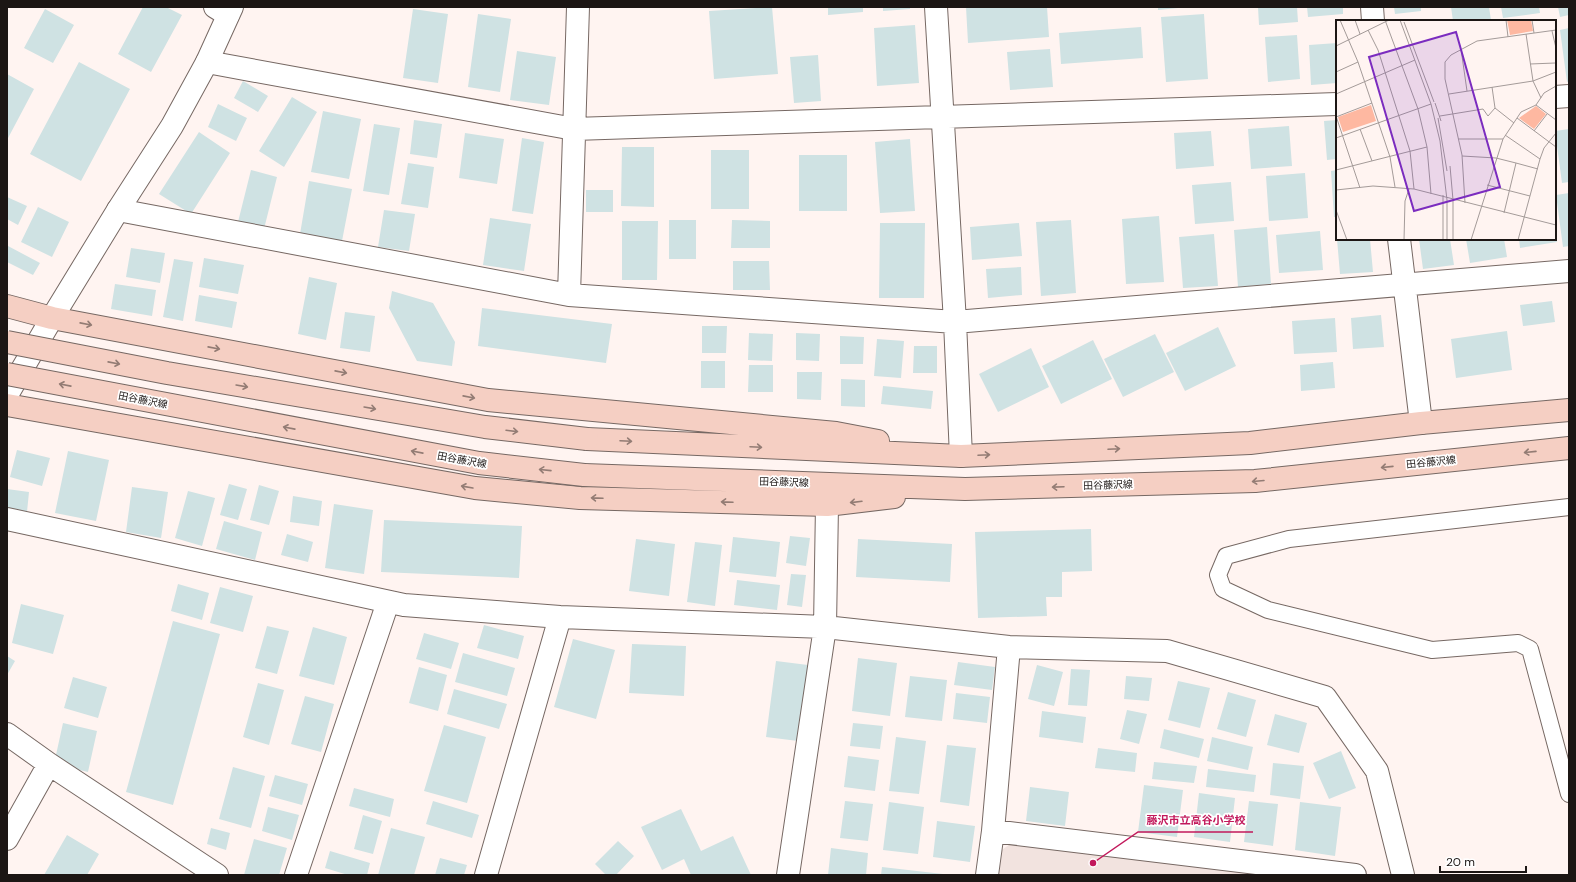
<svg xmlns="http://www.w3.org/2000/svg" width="1576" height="882" viewBox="0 0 1576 882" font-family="'DM Sans','Noto Sans JP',sans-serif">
  <rect width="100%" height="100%" fill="#fff4f1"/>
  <path fill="#f2e3df" d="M1014 841 1281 875H999L1002 850Z"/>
  <path fill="#cfe2e3" d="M143 7H166L182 15 151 72 118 54Z
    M772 7 778 74 714 79 709 11Z
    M828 7H863V12L828 15Z
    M883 7H910V9L883 11Z
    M966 7H1047L1049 37 968 43Z
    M1158 7H1178V8L1158 10Z
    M1258 7H1297L1298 22 1259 25Z
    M1307 7H1343V14L1308 17Z
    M1394 7H1421V11L1395 14Z
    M1451 7H1489L1491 20 1453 21Z
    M1501 7H1539L1540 13 1503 18Z
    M1558 7H1569V15L1560 17Z
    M45 9 74 25 53 63 24 48Z
    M413 9 448 14 438 83 403 78Z
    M478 14 511 19 500 92 468 87Z
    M1204 14 1208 79 1166 82 1161 17Z
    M915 25 919 83 877 86 874 28Z
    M1141 27 1143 58 1061 64 1059 33Z
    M1569 28V81L1567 82 1560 30Z
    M1297 35 1300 79 1268 82 1265 37Z
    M1337 43V83L1311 85 1309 45Z
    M1050 49 1053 87 1010 90 1007 52Z
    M517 51 556 57 549 105 510 100Z
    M818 55 821 101 794 103 790 57Z
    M79 62 130 89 81 181 30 154Z
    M7 74 34 89 7 140Z
    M243 81 268 96 258 112 234 98Z
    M292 97 317 112 284 167 259 151Z
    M218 104 247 118 236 141 208 127Z
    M323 111 361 119 349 179 311 172Z
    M414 120 442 124 437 158 410 154Z
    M1337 120V159L1327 160 1324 121Z
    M374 124 400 128 389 195 363 191Z
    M1289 126 1292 166 1251 169 1248 129Z
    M1569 129V182L1562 183 1555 131Z
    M1211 131 1214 166 1176 169 1174 133Z
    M199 132 230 153 191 214 159 194Z
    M465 133 504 139 497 184 459 178Z
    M522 138 544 142 533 214 512 211Z
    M910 139 915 211 880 213 875 142Z
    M622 147H654V207L621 206Z
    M711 150H749V209H711Z
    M799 155H847V211H799Z
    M408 163 434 167 428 208 401 204Z
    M251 170 277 177 264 229 238 222Z
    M1337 170V217H1334L1331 171Z
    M1305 173 1308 218 1269 221 1266 176Z
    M309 181 352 189 342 241 300 234Z
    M1231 182 1234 221 1195 224 1192 185Z
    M586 190H613V212H586Z
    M1569 193V246L1563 247 1556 195Z
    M7 197 27 206 18 225 7 219Z
    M38 207 69 222 52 257 21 242Z
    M384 210 415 214 409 251 378 247Z
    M1159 216 1164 282 1126 284 1122 219Z
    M490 218 531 224 524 271 483 265Z
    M669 220H696V259H669Z
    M732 220 770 221V248H731Z
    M1071 220 1076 293 1041 296 1036 222Z
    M622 221H658L657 280H622Z
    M880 223H925L924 298H879Z
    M1019 223 1022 256 972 260 970 227Z
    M1267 227 1271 284 1238 287 1234 230Z
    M1320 231 1323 270 1279 273 1276 235Z
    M1214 234 1218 286 1183 288 1179 237Z
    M1337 239H1370L1373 272 1340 274Z
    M1419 239H1450L1454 265 1423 269Z
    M1466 239H1504L1507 257 1470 263Z
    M1519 239H1556L1557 242 1520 248Z
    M8 246 40 263 33 275 7 262Z
    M131 248 165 253 160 283 126 277Z
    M204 258 244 265 238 294 199 287Z
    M174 259 193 262 183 321 163 317Z
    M733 261H769L770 290H733Z
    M1021 267 1022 295 988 298 986 269Z
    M309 277 337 283 326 340 298 334Z
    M115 284 156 290 152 316 111 309Z
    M392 291 433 303 455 342 452 366 417 361 389 308Z
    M199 295 237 302 232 328 195 321Z
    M1552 301 1555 322 1523 326 1520 305Z
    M482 308 612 324 606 363 478 346Z
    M345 312 375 316 370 352 340 348Z
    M1381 315 1384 347 1353 349 1351 318Z
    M1335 318 1337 352 1294 354 1292 321Z
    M702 326H727L726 353H702Z
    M1218 327 1236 366 1185 391 1166 353Z
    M1507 331 1512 370 1456 378 1451 339Z
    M749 333 773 334 772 361 748 360Z
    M796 333 820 334 819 361 796 360Z
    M1155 334 1174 372 1123 397 1104 359Z
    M840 336 864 337 863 364H840Z
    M877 339 904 341 901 378 874 376Z
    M1093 340 1112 379 1061 404 1042 366Z
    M914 346H937V373H913Z
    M1031 348 1049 387 998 412 979 374Z
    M701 361H725V388H701Z
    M1333 362 1335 388 1301 391 1300 365Z
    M749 365H773V392H748Z
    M797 372H822L821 400 797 399Z
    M841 379 865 380V407L841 406Z
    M883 386 933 391 931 409 881 404Z
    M17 450 50 458 42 486 10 477Z
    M68 451 109 460 96 521 55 513Z
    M229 484 247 489 238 520 220 515Z
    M259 485 279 491 269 525 250 520Z
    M132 487 168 492 161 538 126 532Z
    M7 489 29 492 27 512 7 510Z
    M188 491 215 498 202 546 175 538Z
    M293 496 322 501 319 526 290 522Z
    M334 504 373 510 364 574 325 568Z
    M384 520 522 526 519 578 381 572Z
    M224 521 262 532 255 560 216 549Z
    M1091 529 1092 571 1062 572V597H1046L1047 616 978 618 975 532Z
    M287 534 313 542 308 562 281 555Z
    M790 536 810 538 806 566 786 563Z
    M733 537 780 542 776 577 729 572Z
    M636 539 675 544 669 596 629 591Z
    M858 539 952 544 950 582 856 577Z
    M695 542 722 545 715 606 687 602Z
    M791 574 806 575 802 607 787 605Z
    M737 580 780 585 777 610 734 605Z
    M178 584 209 593 202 620 171 611Z
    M220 587 253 596 243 632 210 623Z
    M21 604 64 615 53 654 12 643Z
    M173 621 220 634 173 805 126 792Z
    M484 625 524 636 518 659 477 648Z
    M267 626 289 631 277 674 255 668Z
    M313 627 347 637 334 685 299 676Z
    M424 633 459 643 451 669 416 659Z
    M573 639 615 650 596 719 554 707Z
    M632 644 686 646 684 696 629 693Z
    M463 653 515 668 507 696 455 682Z
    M7 656 15 661 7 675Z
    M858 658 897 663 890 716 852 711Z
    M776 661 808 665 798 741 766 737Z
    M958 662 995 667 992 690 954 685Z
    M1037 665 1063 672 1054 706 1028 699Z
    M419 667 447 675 438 711 409 703Z
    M1071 669 1090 670 1087 706 1068 705Z
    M910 676 947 680 942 721 905 717Z
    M1126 676 1152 678 1149 701 1124 699Z
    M73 677 107 687 98 718 64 708Z
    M1178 681 1210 688 1200 728 1168 720Z
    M258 683 284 690 269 745 243 737Z
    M454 689 507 704 499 729 447 714Z
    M1228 692 1256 700 1246 737 1217 729Z
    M956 693 990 697 987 723 953 719Z
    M305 696 334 704 321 752 291 744Z
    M1127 710 1147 714 1139 744 1120 739Z
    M1042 711 1086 717 1083 743 1039 737Z
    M1275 714 1307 723 1299 753 1267 745Z
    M63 723 97 731 88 772 54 764Z
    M853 723 883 726 880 749 850 746Z
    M444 725 486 737 467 803 424 791Z
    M1164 729 1204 739 1199 758 1160 748Z
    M896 737 926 741 919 794 889 791Z
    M1212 737 1253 747 1248 770 1207 761Z
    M947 745 976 748 969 806 940 802Z
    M1098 748 1137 753 1135 772 1095 768Z
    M1341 751 1356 788 1329 799 1313 763Z
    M848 756 879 760 875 791 844 787Z
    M1154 762 1197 766 1194 783 1152 779Z
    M1273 763 1304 766 1300 799 1270 795Z
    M233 767 265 776 251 828 219 819Z
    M1208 769 1256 775 1254 792 1206 787Z
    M275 775 308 784 302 805 269 796Z
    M1144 785 1183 790 1177 837 1138 832Z
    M1030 787 1069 792 1065 826 1026 821Z
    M354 788 394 799 390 817 349 806Z
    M1199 793 1235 798 1230 842 1194 837Z
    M433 801 479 815 472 838 426 824Z
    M845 801 873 804 868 841 840 838Z
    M1249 801 1278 804 1273 846 1244 842Z
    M889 802 924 807 918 854 883 850Z
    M1300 802 1341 807 1335 856 1295 850Z
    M268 807 299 815 292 840 262 831Z
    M681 809 701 851 733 836 751 875H691L684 859 662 870 641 827Z
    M363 815 382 821 373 854 354 849Z
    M937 821 975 826 970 862 933 857Z
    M211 828 230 833 226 850 207 844Z
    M391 828 425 837 414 875H378Z
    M67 835 99 854 87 875H44Z
    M254 839 287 848 279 875H244Z
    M618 841 634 856 616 875H606L595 864Z
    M831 848 868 853 866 875H828Z
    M330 851 370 863 367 875H348L325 868Z
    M440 858 467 865 464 875H435Z
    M882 867 943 874V875H881Z"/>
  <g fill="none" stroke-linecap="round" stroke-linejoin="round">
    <g stroke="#766863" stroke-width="18">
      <path id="service" d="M1569 507 1289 539 1226 556 1218 575 1223 589 1268 610 1432 650 1518 643 1530 649 1569 794"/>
    </g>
    <g stroke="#766863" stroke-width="24">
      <path id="minor" d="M215 7 228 15
        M936 7 955 322 961 456
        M1372 7 1373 21
        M207 62 574 129 1337 104
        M1555 97 1569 96
        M118 210 569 295 955 322 1569 271
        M1399 239 1421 423
        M569 295 578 7
        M7 519 404 605 560 617 825 627 1009 647 1167 651 1325 697 1377 771 1403 875
        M7 734 49 764 217 875
        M993 831 1355 875
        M7 839 49 764
        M296 875 388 602
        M486 875 560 617
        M788 875 825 627 827 505
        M987 875 993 831 1009 647"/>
    </g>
    <g stroke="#766863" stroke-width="24">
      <path id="tertiary" d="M7 395 52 318 118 210 172 126 207 62 232 7"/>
    </g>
    <g stroke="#766863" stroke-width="24">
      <path id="secondary" d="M7 306 52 318 488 400 836 433 878 441
        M7 405 475 488 580 498 827 505 894 497
        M587 439 961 456 1250 443 1421 423 1569 410
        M584 475 965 489 1255 481 1569 448"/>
    </g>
    <use href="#service" stroke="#fff" stroke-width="16"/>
    <use href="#minor" stroke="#fff" stroke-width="22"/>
    <use href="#tertiary" stroke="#fff" stroke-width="22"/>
    <use href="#secondary" stroke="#f5cfc3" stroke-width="22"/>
    <g stroke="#766863" stroke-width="24" stroke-linecap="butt">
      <path id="secondary-bridge" d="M7 342 167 373 485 427 587 439
        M7 374 479 463 584 475"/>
    </g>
    <use href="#secondary-bridge" stroke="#f5cfc3" stroke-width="22"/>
  </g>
  <defs><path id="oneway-shaft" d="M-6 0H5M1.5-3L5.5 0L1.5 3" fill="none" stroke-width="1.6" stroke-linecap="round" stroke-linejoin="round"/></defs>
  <g stroke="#937c74">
    <use href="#oneway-shaft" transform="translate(86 324) rotate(11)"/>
    <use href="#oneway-shaft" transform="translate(214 348) rotate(11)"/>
    <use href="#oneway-shaft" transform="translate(114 363) rotate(11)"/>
    <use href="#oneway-shaft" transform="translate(341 372) rotate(11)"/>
    <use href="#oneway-shaft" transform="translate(65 385) rotate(-169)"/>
    <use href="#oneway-shaft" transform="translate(242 386) rotate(10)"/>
    <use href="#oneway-shaft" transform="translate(469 397) rotate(11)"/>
    <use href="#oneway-shaft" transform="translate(370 408) rotate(10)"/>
    <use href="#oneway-shaft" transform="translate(289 428) rotate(-169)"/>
    <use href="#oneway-shaft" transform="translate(512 431) rotate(7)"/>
    <use href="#oneway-shaft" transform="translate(626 441) rotate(3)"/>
    <use href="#oneway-shaft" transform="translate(756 447) rotate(3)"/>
    <use href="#oneway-shaft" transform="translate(1114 449) rotate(-3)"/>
    <use href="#oneway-shaft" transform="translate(417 452) rotate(-169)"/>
    <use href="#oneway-shaft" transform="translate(1530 452) rotate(174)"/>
    <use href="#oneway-shaft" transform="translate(984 455) rotate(-3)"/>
    <use href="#oneway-shaft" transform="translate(1387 467) rotate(174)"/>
    <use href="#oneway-shaft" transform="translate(545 470) rotate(-174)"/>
    <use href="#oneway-shaft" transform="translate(1258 481) rotate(175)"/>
    <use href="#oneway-shaft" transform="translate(467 487) rotate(-170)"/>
    <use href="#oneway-shaft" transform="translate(1058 487) rotate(178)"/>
    <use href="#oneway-shaft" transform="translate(597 498) rotate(-178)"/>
    <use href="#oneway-shaft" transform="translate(727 502) rotate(-178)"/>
    <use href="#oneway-shaft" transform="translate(856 502) rotate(173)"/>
  </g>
  <g text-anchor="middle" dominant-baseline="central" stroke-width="3.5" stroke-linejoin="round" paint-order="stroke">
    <g font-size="10" fill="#1c1614" stroke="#fff">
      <text transform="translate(143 400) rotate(11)">田谷藤沢線</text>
      <text transform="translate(462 460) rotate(10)">田谷藤沢線</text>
      <text transform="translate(1431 462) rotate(-6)">田谷藤沢線</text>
      <text transform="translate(784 482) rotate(2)">田谷藤沢線</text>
      <text transform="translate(1108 485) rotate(-2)">田谷藤沢線</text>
    </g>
  </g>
  <g transform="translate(1336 20)">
    <rect width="220" height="220" fill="#fff4f1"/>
    <path d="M171 0H195L197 11 174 15ZM35 85 40 101 7 112 2 97ZM200 86 210 94 198 109 183 98Z" fill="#feb8a1"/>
    <path fill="none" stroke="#a49b99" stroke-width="1" d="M4 0 22 42 54 137 59 167M19 0 24 14M49 0 82 89 91 127 95 174M64 0 95 84 104 121 111 180V220M170 0 172 17M196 0 198 13M68 2 98 82M32 10 42 30 74 131 78 169M216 11 220 28V53M190 14 197 61 205 78M0 26 53 0M125 29 131 71M194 44 219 43M0 52 22 42M0 74 79 40M113 74 197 61 220 52M99 83 105 101M200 85 220 100M159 88 178 103M0 96 24 168M104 96 147 89 152 96 159 88 156 67M0 97 36 83M102 98 111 151M181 98 220 127M24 109 36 141M198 111 211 94M169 115 204 139M0 118 95 84M122 119H167M126 136 160 138 180 143 168 193M180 143 202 149M114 146 117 180V220M0 150 91 127M151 165 194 176M0 170 37 166 78 169 220 205M107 175V220M129 183 126 135 109 59V42L115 35 141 21 220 10M0 190 11 220M68 220 69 181 73 169M135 220 167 119 185 92 200 85 208 73 220 66M182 220 204 139 208 128 220 113"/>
    <path fill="#7b2cbf" fill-opacity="0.15" stroke="#7b2cbf" stroke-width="2" d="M120 12 164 167 78 191 33 37Z"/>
    <rect width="220" height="220" fill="none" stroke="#1c1614" stroke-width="2"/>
  </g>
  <path fill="none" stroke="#c2185b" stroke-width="1.5" d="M1093 863L1138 832H1253"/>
  <circle fill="#c2185b" stroke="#fff" stroke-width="1.5" cx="1093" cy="863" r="4"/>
  <g font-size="11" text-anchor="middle" font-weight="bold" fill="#c2185b" stroke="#fff" stroke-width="3.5" stroke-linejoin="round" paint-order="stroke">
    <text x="1196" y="824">藤沢市立高谷小学校</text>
  </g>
  <rect width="1576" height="882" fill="none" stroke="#1c1614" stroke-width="16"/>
  <path d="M1440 866v6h86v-6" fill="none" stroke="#1c1614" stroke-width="2"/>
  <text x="1446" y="866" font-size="12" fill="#1c1614" stroke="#ffffff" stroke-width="3" paint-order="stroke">20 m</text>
</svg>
